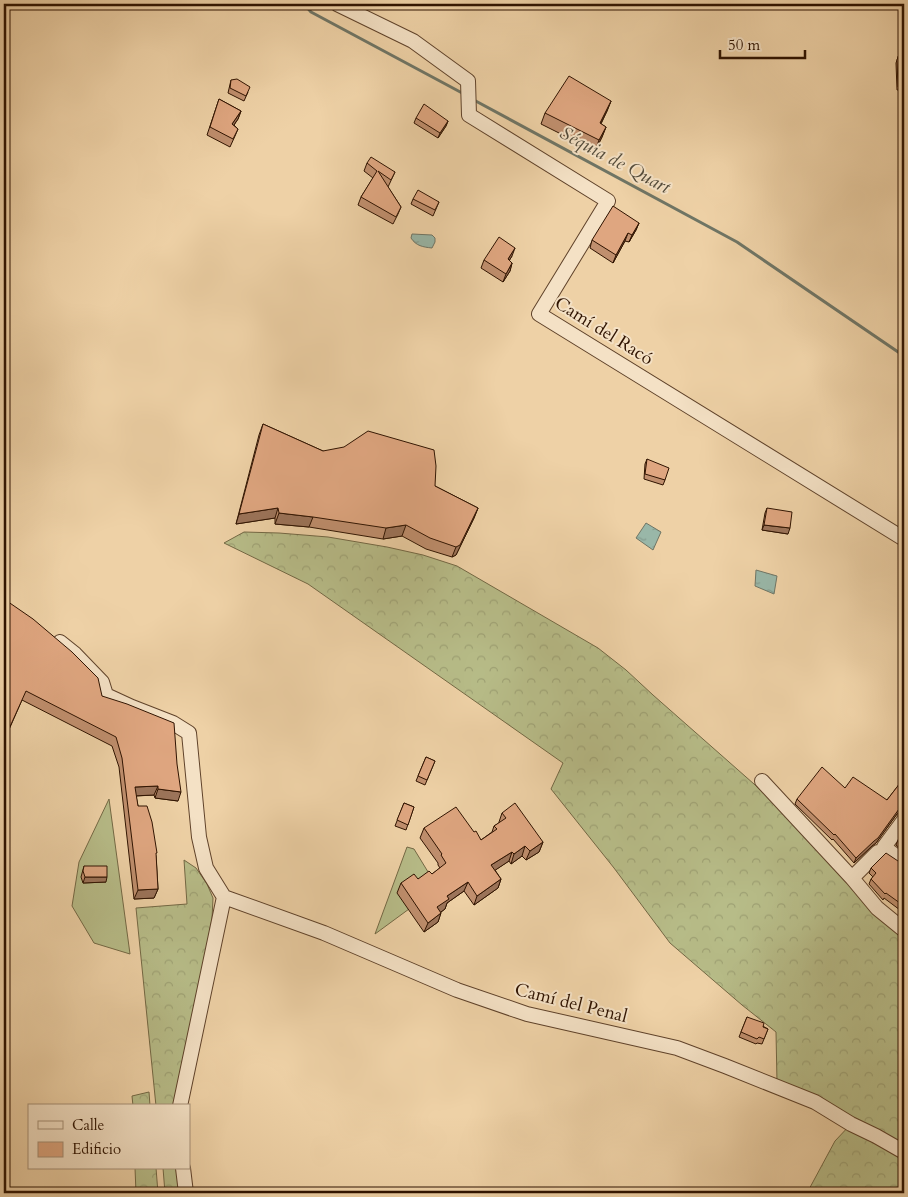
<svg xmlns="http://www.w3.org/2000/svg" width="908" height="1197" viewBox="0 0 908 1197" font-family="Cardo,serif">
  <defs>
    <pattern id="forest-crowns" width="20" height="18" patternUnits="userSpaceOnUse" patternTransform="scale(1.25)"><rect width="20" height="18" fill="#b7bc88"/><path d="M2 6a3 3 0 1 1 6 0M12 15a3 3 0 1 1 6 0" fill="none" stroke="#9ea174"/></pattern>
    <pattern id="water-ripples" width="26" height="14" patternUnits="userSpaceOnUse" patternTransform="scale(1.25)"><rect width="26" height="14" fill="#99b7a8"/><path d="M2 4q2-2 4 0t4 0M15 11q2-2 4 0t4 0" fill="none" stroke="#849c8f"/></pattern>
  </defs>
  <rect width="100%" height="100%" fill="#eed1a6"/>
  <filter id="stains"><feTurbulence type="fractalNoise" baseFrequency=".004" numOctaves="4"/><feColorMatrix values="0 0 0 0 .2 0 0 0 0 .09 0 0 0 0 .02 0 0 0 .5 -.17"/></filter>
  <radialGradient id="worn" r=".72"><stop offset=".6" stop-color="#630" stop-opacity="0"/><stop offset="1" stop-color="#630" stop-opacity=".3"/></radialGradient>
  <path fill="url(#forest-crowns)" stroke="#736844" d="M244 532 279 533 328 537 387 547 423 555 457 566 598 648 626 670 653 695 754 784 845 870 874 912 904 939V1149L777 1082 776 1032 742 1005 670 943 614 868 551 789 563 763 308 584 224 543Z
    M184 860 196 868 207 884 213 898 212 919 177 1106H156L136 908 187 904Z
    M149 1092 150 1106H133L132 1096Z
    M851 1124 904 1152V1193H807L835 1141Z
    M135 1168H156L158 1193H136Z
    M163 1168H179L181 1193H165Z"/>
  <path fill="#b7bc88" stroke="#736844" d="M109 799 130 954 94 943 72 906 79 862Z
    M407 847 414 849 433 880 409 909 375 934Z"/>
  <path fill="url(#water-ripples)" stroke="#6f7565" d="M412 234 432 235 435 238V242L432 248C423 247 416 246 411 238Z
    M646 523 661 532 653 550 636 538Z
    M756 570 777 576 774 594 755 586Z"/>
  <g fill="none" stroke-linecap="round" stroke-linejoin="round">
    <path stroke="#6f7565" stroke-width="3" d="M304 4 311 12 464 94
      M472 99 737 242 904 356"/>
    <g stroke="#5f422a" stroke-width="16">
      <path id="street" d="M337 4 413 41 468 81 469 115 608 201 539 314 904 539
        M60 642 75 654 102 682 106 695 132 707 173 723 189 733 199 837 206 868 224 897
        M762 781 852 878 877 908 904 930
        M904 820 884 847 904 862
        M852 878 878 852
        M224 897 324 933 457 990 527 1014 677 1048 725 1066 815 1102 851 1124 876 1136 904 1152
        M180 1106 224 897
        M183 1168 186 1193"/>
    </g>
    <use href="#street" stroke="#f4e1c5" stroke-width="14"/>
  </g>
  <path fill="#c08f6e" stroke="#2f1300" d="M904 4V12L902 11Z
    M900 51 899 90H897L896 63Z
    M231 80 248 92 244 101 228 93Z
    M219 99 241 111 238 119 234 125 238 129 235 136 230 147 207 135Z
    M611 101 607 111 601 124 606 127 602 137 595 151 541 124 545 113Z
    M416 118 448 121 446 126 438 138 414 123Z
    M367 163 395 172 388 187 401 207 398 214 393 224 358 205 361 197 373 178 364 171Z
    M413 199 439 202 433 216 411 204Z
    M639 223 636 230 629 242 625 241 613 263 590 248 592 240Z
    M512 256 509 261 512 263 510 271 503 282 481 268 484 260Z
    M263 424 323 451 435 486 478 508 474 518 456 555 452 557 426 549 402 536 383 539 309 527 275 524V518L236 524 259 435Z
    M647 459 665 480 663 485 644 479 645 464Z
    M767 508 788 534 762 530 765 513Z
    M4 599 102 696 178 801 155 798 154 795 136 796 138 806 156 856 158 889 154 898 134 899 119 767 112 746 22 700 4 741Z
    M426 757 435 761 425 785 416 781Z
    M904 767V811L901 812 897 814 876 843 872 846 854 863 833 839 832 840 795 804 797 799 845 788 887 800 904 778 899 775 901 770Z
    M404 803 414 807 406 830 395 826Z
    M502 813 543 842 539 852 526 860 522 856 511 864 509 861 495 870 501 879 498 888 474 905 464 891 447 903 445 909 441 912 438 922 424 932 397 893 401 883 418 879 432 874 440 868 438 865V863L420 838 424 828 474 832 481 840 492 832 494 826 499 823V822Z
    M904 832V852L896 845 898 840Z
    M904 865V913L884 898 883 900 869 884 871 879 873 877 869 873 871 868Z
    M84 866 106 882 83 883 81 877Z
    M747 1017 768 1029 762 1044 757 1043 756 1044 739 1037Z"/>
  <path fill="#9c745a" stroke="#2f1300" d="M611 101 607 111 596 133 600 123Z
    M241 111 238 119 229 132 232 124Z
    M448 121 446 126 438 138 440 133Z
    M606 127 602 137 595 151 599 140Z
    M639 223 636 230 629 242 632 235Z
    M628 233 625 241 613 263 616 255Z
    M515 248 512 256 505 267 508 259Z
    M512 263 510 271 503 282 506 274Z
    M278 508 275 518 236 524 239 514Z
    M478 508 474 518 456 555 452 557 456 547Z
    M279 513 313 517 309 527 275 524Z
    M406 525 402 536 383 539 386 528Z
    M764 525 790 528 788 534 762 530Z
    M158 786 154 795 132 796 135 787Z
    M158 789 181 792 178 801 155 798Z
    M904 806V811L901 812 897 814 876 843 872 846 854 863 856 858 899 809Z
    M543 842 539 852 526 860 530 851Z
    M525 846 522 856 511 864 514 854Z
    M512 852 509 861 488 875 491 865Z
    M85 877H107L106 882 83 883Z
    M501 879 498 888 474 905 477 896Z
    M468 882 464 891 447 903 445 909 434 917 437 907 447 896Z
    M158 889 154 898 134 899 138 890Z
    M441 913 438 922 424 932 428 923Z"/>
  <path fill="#dfa680" stroke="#2f1300" d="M900 51 904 53V74L900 88 898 87 897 60Z
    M569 76 611 101 600 123 606 127 599 140 545 113Z
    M237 79 250 87 246 96 230 88 231 80Z
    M219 99 241 111 232 124 238 129 233 139 210 127Z
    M424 104 448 121 440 133 416 118Z
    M371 157 395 172 391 180 378 171 401 207 396 217 361 197 377 171 367 163Z
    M418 190 439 202 435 210 413 199Z
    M613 206 639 223 632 235 628 233 616 255 592 240Z
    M499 237 515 248 508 259 512 263 506 274 484 260Z
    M263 424 323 451 344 447 368 431 434 450 436 466 435 486 478 508 460 545 456 547 430 538 406 525 386 528 313 517 279 513 278 508 239 514Z
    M647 459 669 468 665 480 645 474Z
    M767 508 792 512 790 528 764 525Z
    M4 599 33 619 72 652 98 678 102 696 127 704 174 723 177 764 181 792 158 789V786L135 787 138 806H147L152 822 157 853H156L158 889 138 890 122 758 116 737 26 691 4 740Z
    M426 757 435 761 427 780 418 776Z
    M822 767 845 788 853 777 887 800 904 778V806L899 809 878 838 874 841 856 858 835 834 834 835 797 799Z
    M404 803 414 807 408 825 397 820Z
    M515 803 543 842 530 851 525 846 514 854 512 852 491 865 501 879 477 896 468 882 447 896 449 899 437 907 441 913 428 923 401 883 414 874 418 879 429 871 432 874 446 863 441 855 442 854 424 828 456 807 474 832 476 831 481 840 497 829 494 826 506 818 502 813Z
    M904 832V845L898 840Z
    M886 853 904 865V906L886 893 885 894 871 879 876 873 871 868Z
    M84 866H107V877H85L83 871Z
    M747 1017 764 1023 763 1027 768 1029 764 1039 759 1037 757 1039 741 1032Z"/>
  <g text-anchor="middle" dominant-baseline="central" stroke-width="4" stroke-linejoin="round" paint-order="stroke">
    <g font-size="18" fill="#2f1300" stroke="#f4e1c5">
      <text transform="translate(604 331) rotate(32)">Camí del Racó</text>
      <text transform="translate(571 1003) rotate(14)">Camí del Penal</text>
    </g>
    <g font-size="19" font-style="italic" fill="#544c3b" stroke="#f4e1c5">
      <text transform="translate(615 160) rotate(28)">Séquia de Quart</text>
    </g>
  </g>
  <rect width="908" height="1197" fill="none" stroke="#eed1a6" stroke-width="20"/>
  <rect x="5" y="5" width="898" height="1187" fill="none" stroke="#2f1300" stroke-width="2.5"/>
  <rect x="10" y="10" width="888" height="1177" fill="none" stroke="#2f1300"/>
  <rect x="28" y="1104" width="162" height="65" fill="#f4e1c5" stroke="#a58f76"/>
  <rect x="38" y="1121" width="25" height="8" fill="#f4e1c5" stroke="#a58f76"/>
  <text x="72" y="1130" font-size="15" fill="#2f1300">Calle</text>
  <rect x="38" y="1142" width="25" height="15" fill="#dfa680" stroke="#a58f76"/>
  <text x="72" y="1154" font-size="15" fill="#2f1300">Edificio</text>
  <path d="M720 50v8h85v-8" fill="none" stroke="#2f1300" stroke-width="2.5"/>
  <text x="728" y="50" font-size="15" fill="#2f1300" stroke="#f4e1c5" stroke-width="4" paint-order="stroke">50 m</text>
  <rect width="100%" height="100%" filter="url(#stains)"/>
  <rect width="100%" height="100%" fill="url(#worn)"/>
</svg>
